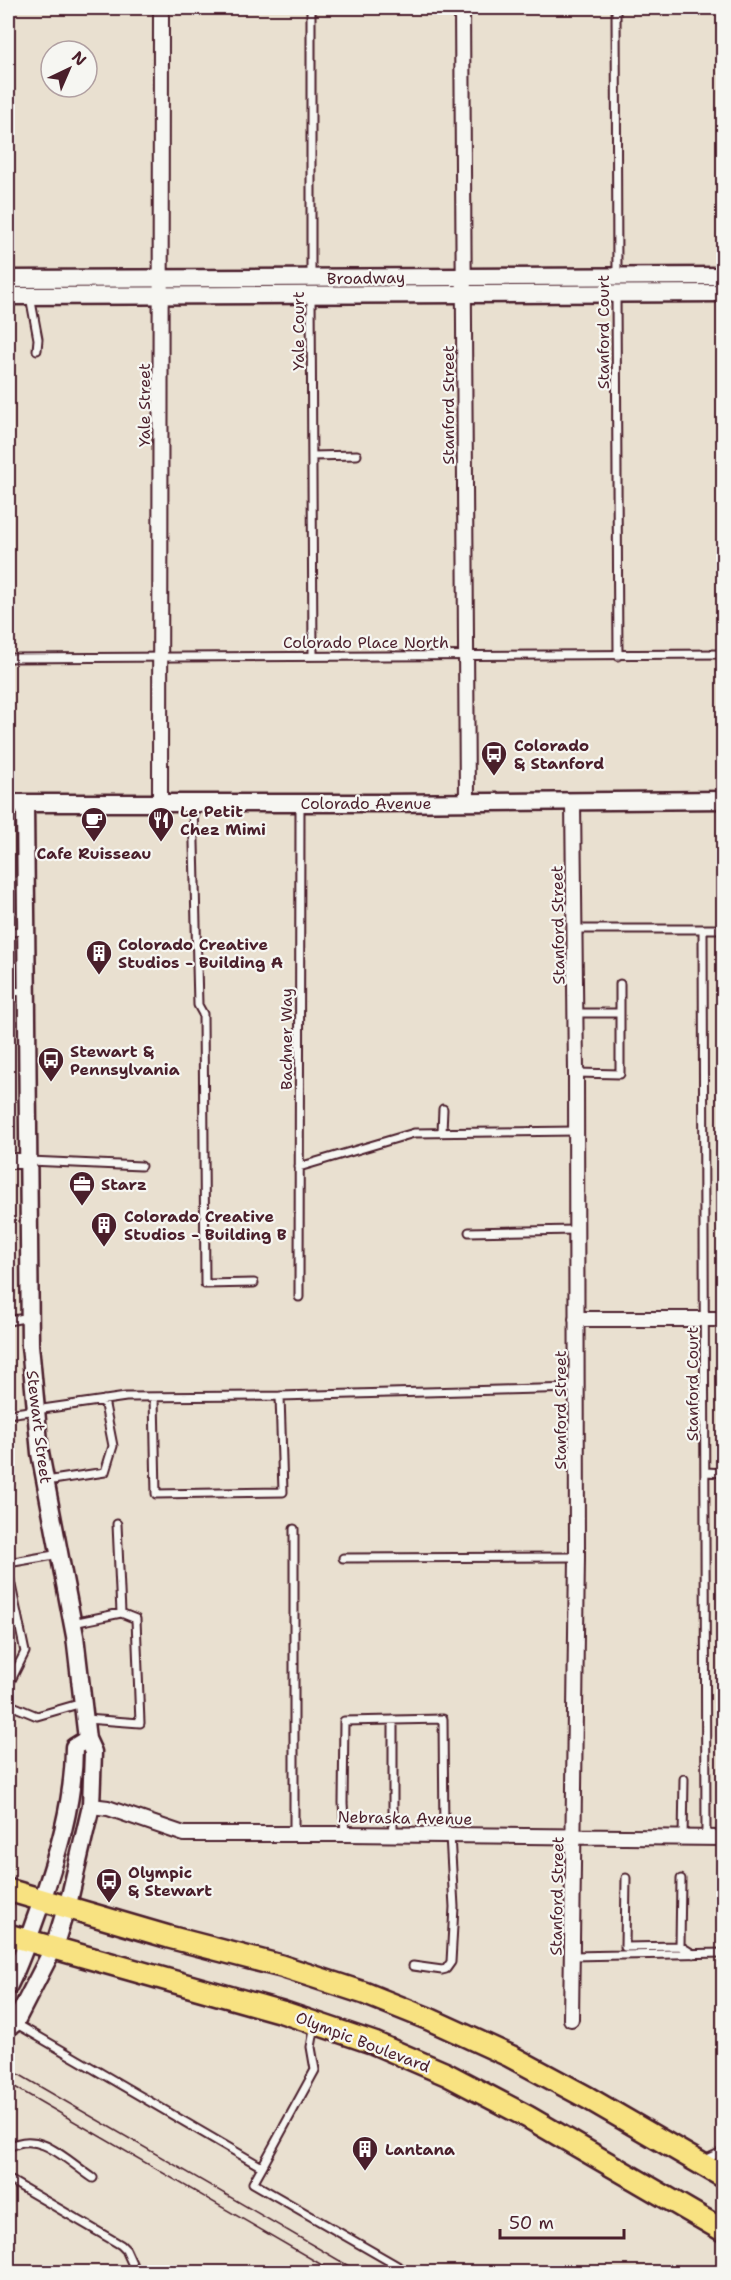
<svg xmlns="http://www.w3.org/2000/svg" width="731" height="2280" viewBox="0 0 731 2280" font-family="'Shantell Sans',sans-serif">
  <rect width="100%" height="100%" fill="#e9e0d0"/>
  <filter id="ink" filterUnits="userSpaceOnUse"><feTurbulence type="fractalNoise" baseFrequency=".0167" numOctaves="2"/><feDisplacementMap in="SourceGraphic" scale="12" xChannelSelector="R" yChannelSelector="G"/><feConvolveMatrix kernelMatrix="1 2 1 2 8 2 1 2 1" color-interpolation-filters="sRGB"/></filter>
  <g filter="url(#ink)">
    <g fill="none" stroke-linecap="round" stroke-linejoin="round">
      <g stroke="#4a1f2b" stroke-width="11">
        <path id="service" d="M311 8V278
          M616 8 617 275
          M311 295 313 655
          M616 295 618 656
          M30 296 38 339 37 350
          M312 456 357 455
          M8 658 724 654
          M193 803 198 1005 203 1014 205 1284 254 1283
          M574 929H724
          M703 929 706 1838
          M8 932 25 931
          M8 991 26 992
          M576 1013H620
          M576 1073 620 1074V984
          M442 1132 443 1109
          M30 1161 141 1166
          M299 1167 414 1133 576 1131
          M469 1232 575 1230
          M299 1297 300 803
          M8 1321 30 1317
          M154 1397 156 1494 283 1492 280 1396
          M8 1414 126 1397 280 1396 576 1388
          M706 1472 724 1473
          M46 1481 105 1472 113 1446 104 1400
          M343 1558 577 1557
          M8 1563 60 1554
          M8 1571 25 1652 8 1686
          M73 1623 121 1613 117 1524
          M8 1704 37 1716 82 1703
          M86 1719 140 1723 136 1619 121 1613
          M294 1833V1529
          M345 1834 343 1803 344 1721 443 1719 444 1835
          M393 1834V1720
          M683 1838 684 1779
          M626 1878 625 1947 680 1946 693 1954
          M680 1946 681 1879
          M572 1956 724 1953
          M413 1966 442 1970 446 1969 451 1962 454 1907 450 1835
          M15 2023 262 2167 315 2070 311 2047 315 2025
          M8 2148C39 2128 67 2161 93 2178
          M704 2160 724 2151
          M262 2167 253 2183 408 2272
          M8 2179 121 2245 126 2250 136 2272"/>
      </g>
      <g stroke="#4a1f2b" stroke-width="18">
        <path id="minor" d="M462 8 467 801
          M160 803 161 8
          M8 1161H28
          M576 1319H724
          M91 1806 108 1808 184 1834H345L724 1838
          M571 2019 577 1557 576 1073 573 802"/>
      </g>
      <g stroke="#4a1f2b" stroke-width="21">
        <path id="tertiary" d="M8 279 724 276
          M8 296 724 293
          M8 803H381L724 800
          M8 1987C21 1962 29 1936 39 1909 57 1857 74 1803 74 1747L87 1739
          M8 2028 15 2023 54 1947 70 1896 91 1806 93 1752 87 1739 75 1636 40 1453 30 1345 25 803"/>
      </g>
      <g stroke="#4a1f2b" stroke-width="26">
        <path id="primary" d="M8 1890 169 1937 281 1966 364 1993 429 2019 510 2056 588 2098 724 2177
          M8 1935 282 2012 374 2043 446 2074 528 2117 724 2231"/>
      </g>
      <use href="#service" stroke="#f6f6f2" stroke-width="7"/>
      <use href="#minor" stroke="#f6f6f2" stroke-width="14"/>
      <use href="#tertiary" stroke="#f6f6f2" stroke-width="16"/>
      <use href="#primary" stroke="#f8e281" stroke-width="21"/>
      <path stroke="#4a1f2b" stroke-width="1.5" d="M8 2068 359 2272
        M8 2083 334 2272"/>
    </g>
  </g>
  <defs>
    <g id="bus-pin" transform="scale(1.35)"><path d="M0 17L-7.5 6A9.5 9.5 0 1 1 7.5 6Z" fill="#4a1f2b" stroke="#f6f6f2"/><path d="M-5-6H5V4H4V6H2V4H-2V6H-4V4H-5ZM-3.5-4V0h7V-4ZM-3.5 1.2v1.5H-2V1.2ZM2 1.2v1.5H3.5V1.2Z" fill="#fff"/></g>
    <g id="cafe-pin" transform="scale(1.35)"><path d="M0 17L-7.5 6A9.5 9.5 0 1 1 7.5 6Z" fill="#4a1f2b" stroke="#f6f6f2"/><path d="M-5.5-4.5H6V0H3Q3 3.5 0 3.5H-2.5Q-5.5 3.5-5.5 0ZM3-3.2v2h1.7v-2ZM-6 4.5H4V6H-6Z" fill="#fff"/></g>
    <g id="restaurant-pin" transform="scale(1.35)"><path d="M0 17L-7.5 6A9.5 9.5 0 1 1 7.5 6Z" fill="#4a1f2b" stroke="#f6f6f2"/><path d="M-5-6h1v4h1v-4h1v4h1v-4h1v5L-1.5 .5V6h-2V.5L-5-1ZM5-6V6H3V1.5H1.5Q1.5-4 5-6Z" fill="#fff"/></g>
    <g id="building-pin" transform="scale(1.35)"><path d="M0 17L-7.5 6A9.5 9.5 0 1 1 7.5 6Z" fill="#4a1f2b" stroke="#f6f6f2"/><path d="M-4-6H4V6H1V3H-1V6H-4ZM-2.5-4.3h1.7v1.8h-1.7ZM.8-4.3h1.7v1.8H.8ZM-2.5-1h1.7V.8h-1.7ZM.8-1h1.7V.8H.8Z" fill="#fff"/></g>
    <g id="office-pin" transform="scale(1.35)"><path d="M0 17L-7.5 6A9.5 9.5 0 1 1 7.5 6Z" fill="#4a1f2b" stroke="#f6f6f2"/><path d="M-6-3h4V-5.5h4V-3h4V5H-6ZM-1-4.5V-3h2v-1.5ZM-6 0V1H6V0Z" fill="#fff"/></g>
  </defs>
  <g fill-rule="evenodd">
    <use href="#bus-pin" x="494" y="754"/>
    <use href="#cafe-pin" x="94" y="820"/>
    <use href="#restaurant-pin" x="161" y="820"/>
    <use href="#building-pin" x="99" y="953"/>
    <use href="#bus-pin" x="51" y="1060"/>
    <use href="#office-pin" x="82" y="1184"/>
    <use href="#building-pin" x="104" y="1225"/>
    <use href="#bus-pin" x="109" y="1881"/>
    <use href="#building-pin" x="365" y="2149"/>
  </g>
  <g text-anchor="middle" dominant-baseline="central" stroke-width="4.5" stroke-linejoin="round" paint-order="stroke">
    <g font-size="16" fill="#4a1f2b" stroke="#f6f6f2">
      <text transform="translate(366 278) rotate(-1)">Broadway</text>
      <text transform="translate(298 331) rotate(-90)">Yale Court</text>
      <text transform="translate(603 332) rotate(-90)">Stanford Court</text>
      <text transform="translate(144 405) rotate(-90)">Yale Street</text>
      <text transform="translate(448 405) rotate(-90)">Stanford Street</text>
      <text x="366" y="642">Colorado Place North</text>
      <text x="366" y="803">Colorado Avenue</text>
      <text transform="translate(558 925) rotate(-91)">Stanford Street</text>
      <text transform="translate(286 1039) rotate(-90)">Bachner Way</text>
      <text transform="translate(692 1384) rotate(-90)">Stanford Court</text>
      <text transform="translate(560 1410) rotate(-90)">Stanford Street</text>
      <text transform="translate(39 1427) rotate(83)">Stewart Street</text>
      <text transform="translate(405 1818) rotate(1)">Nebraska Avenue</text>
      <text transform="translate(557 1896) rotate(-89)">Stanford Street</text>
      <text transform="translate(363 2042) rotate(21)">Olympic Boulevard</text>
    </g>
    <g font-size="16" font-weight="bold" fill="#4a1f2b" stroke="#f6f6f2" text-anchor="start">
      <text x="514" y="745">Colorado<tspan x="514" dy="18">&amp; Stanford</tspan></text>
      <text x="180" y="811">Le Petit<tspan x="180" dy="18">Chez Mimi</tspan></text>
      <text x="94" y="853" text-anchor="middle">Cafe Ruisseau</text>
      <text x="118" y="944">Colorado Creative<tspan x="118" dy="18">Studios - Building A</tspan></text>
      <text x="70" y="1051">Stewart &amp;<tspan x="70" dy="18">Pennsylvania</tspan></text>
      <text x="101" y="1184">Starz</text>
      <text x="124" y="1216">Colorado Creative<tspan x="124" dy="18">Studios - Building B</tspan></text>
      <text x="128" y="1872">Olympic<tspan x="128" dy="18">&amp; Stewart</tspan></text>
      <text x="385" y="2149">Lantana</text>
    </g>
  </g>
  <rect width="731" height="2280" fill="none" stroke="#f6f6f2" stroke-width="30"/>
  <rect x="15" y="15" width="701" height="2250" fill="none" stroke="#4a1f2b" stroke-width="2" filter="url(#ink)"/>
  <g transform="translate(69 69) rotate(44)"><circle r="28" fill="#f6f6f2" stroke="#b1a0a2" stroke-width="1.5"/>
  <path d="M0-4.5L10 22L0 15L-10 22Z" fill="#4a1f2b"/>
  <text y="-9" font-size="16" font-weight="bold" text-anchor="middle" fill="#4a1f2b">N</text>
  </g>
  <path d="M500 2229v9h124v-9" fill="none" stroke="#4a1f2b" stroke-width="3"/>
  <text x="509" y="2229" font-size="18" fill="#4a1f2b" stroke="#f6f6f2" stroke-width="4.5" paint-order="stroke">50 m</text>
</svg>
